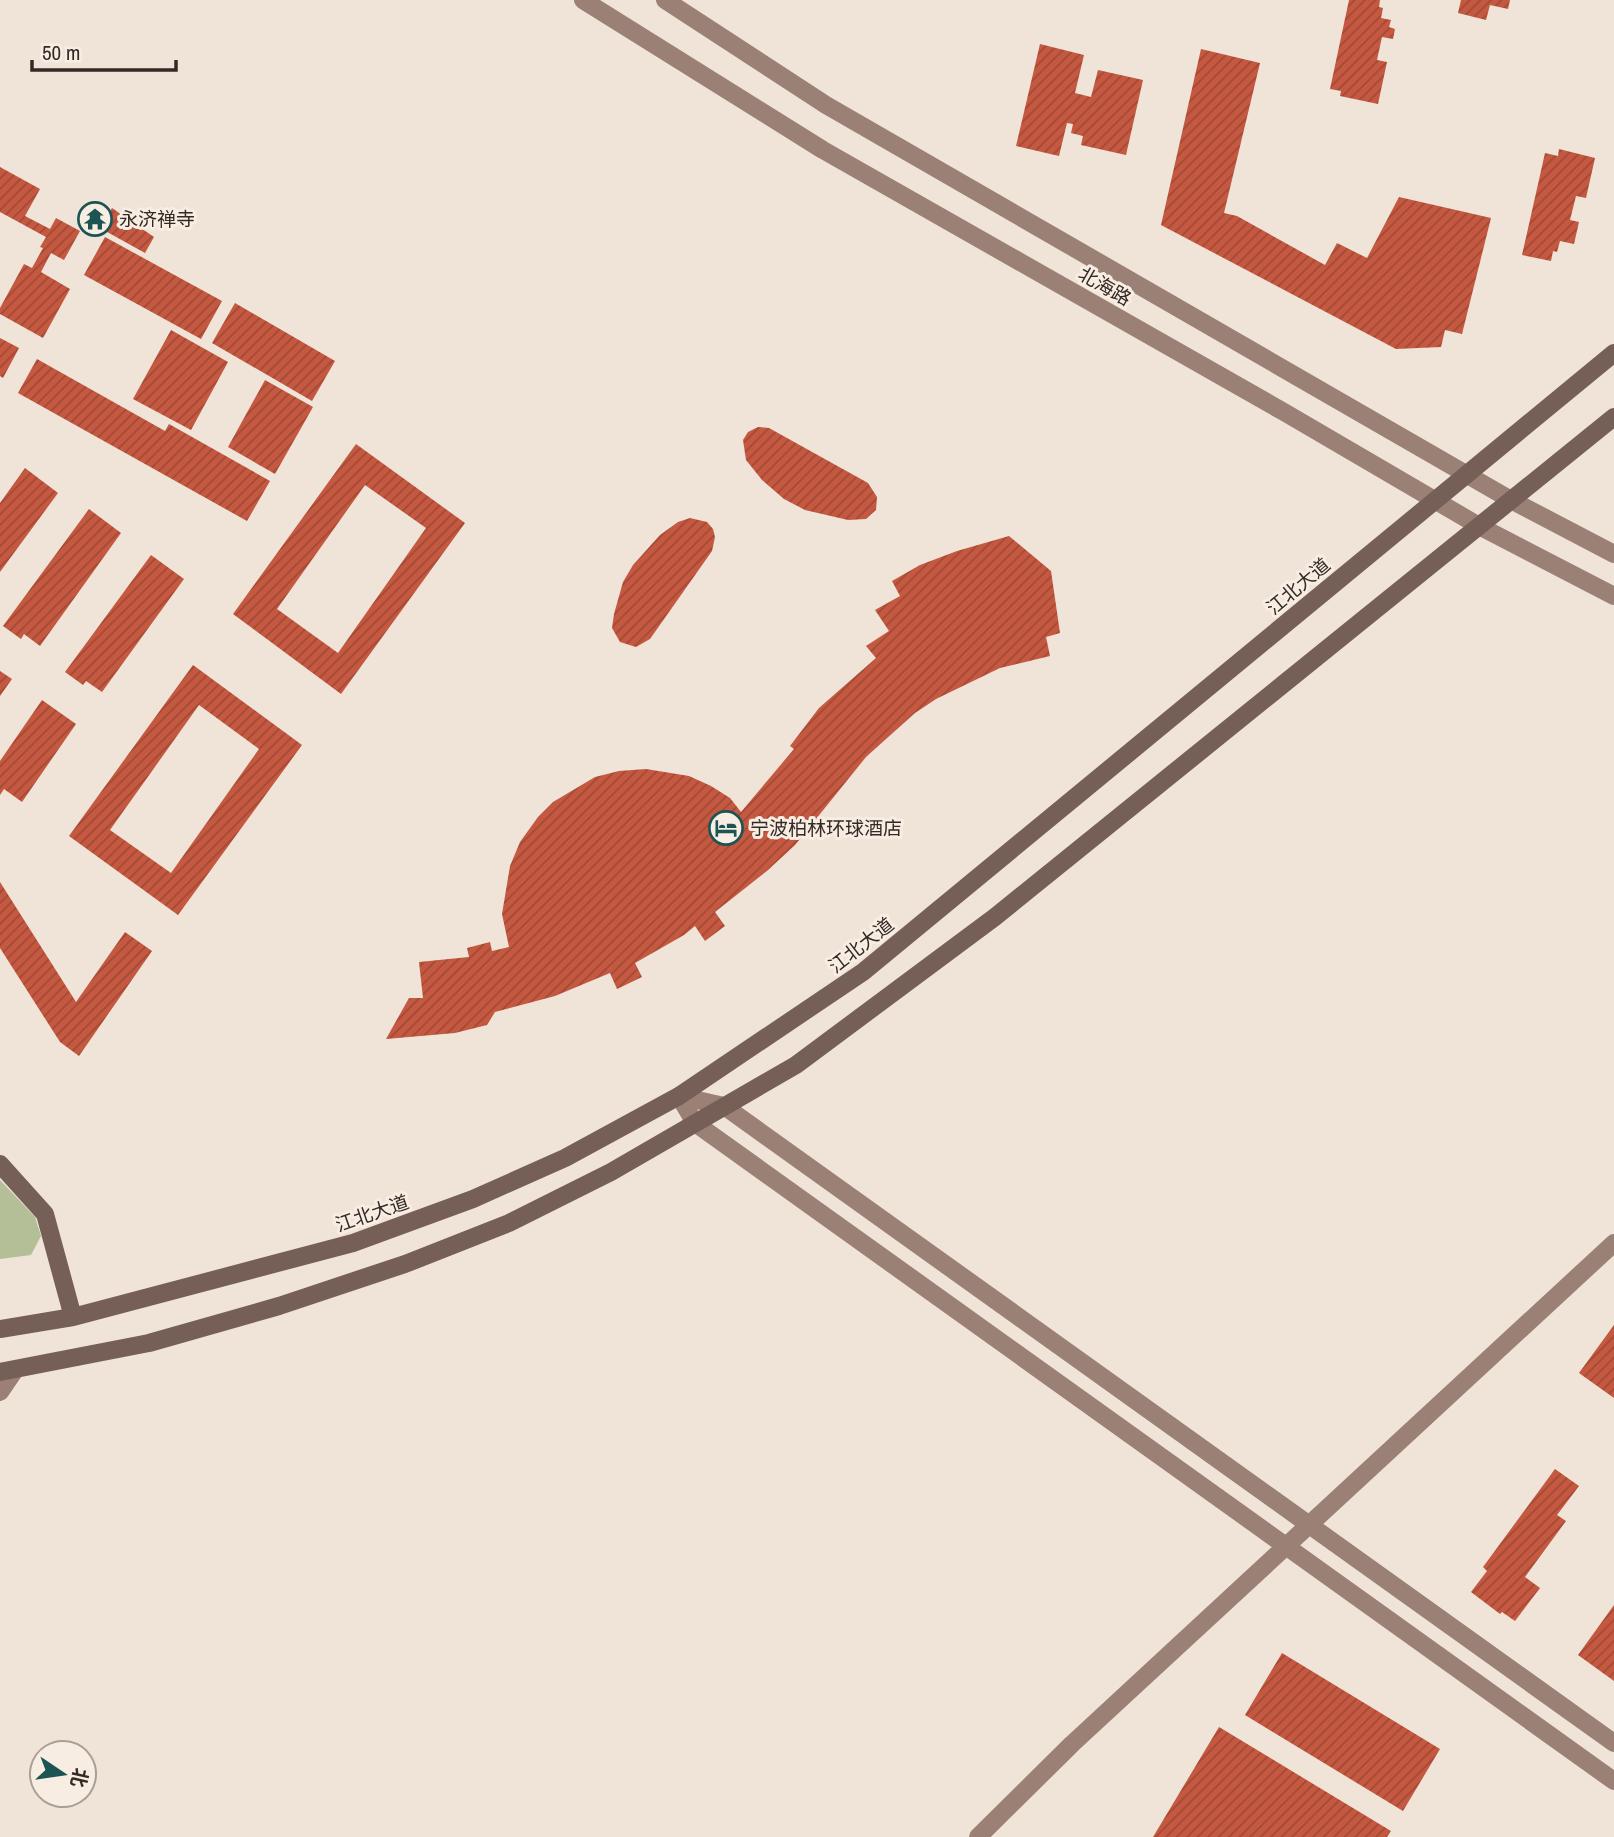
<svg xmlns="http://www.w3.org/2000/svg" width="1614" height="1837" viewBox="0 0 1614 1837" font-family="'Archivo Narrow','Noto Sans SC',sans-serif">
  <defs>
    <pattern id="building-hatch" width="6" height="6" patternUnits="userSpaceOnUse" patternTransform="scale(1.75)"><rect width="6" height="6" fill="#c55840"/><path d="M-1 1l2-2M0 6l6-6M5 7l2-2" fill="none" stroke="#a14935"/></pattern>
  </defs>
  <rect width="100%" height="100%" fill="#f0e3d7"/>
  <path fill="#b4bf97" d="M0 1180 35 1217 41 1236 31 1255 0 1259Z"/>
  <path fill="url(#building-hatch)" fill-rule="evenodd" d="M1349 0H1380L1379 7 1383 8 1381 18 1391 20 1389 27 1395 29 1393 39 1382 37 1377 60 1387 62 1378 104 1340 96 1341 91 1330 89Z
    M1461 0H1510L1508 9 1490 5 1486 20 1458 13Z
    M1040 44 1084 55 1075 93 1091 97 1098 70 1143 80 1126 155 1081 145 1083 136 1071 133 1073 124 1067 123 1059 156 1016 146Z
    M1201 49 1260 63 1224 213 1237 216 1325 265 1337 243 1367 258 1399 197 1491 218 1462 334 1445 330 1441 347 1396 349 1161 225Z
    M1559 149 1595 158 1586 198 1576 196 1570 220 1579 222 1574 244 1560 241 1557 252 1553 251 1551 261 1522 255 1545 153 1558 156Z
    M0 167 40 189 25 216 50 229 56 218 80 231 64 260 51 253 41 272 70 289 43 338 0 314V308L24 264 32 268 43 248 40 247 46 237 0 212Z
    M112 208 154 237 145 253 100 228Z
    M105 237 222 301 201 339 84 275Z
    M235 303 335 361 312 401 212 343Z
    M171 330 228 362 191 430 133 399Z
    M0 338 19 348 3 378 0 376Z
    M37 359 165 431 169 424 270 481 247 521 18 393Z
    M265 380 313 407 275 474 228 447Z
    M758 427 769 428 868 483 877 497 876 510 866 519 848 520 805 510 784 499 762 480 746 460 743 440 748 432Z
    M356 444 465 523 341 694 233 614ZM365 485 426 528 338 653 277 609Z
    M25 468 58 493 0 572V503Z
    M89 509 121 533 40 646 24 634 21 639 3 626Z
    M690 518 707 522 713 529 715 537 712 551 650 639 636 647 620 642 612 628 614 614 623 582 633 565 660 535 678 522Z
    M1009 536 1051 571 1060 633 1046 637 1050 656 1000 668 936 699 915 713 866 757 795 845 768 870 715 912 725 926 705 941 695 926 684 935 635 963 642 977 617 989 610 973 555 996 495 1012 487 1025 455 1033 386 1039 409 998H423L419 962 469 957 467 948 490 942 492 951 509 947 502 914 510 866 520 842 538 817 553 802 595 777 619 771 646 769 689 776 711 786 730 798 741 812 794 749 790 746 819 708 876 658 866 646 889 631 875 610 900 596 892 581 920 565 957 551Z
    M151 555 184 579 102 692 86 681 83 685 65 672Z
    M193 665 302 745 178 915 69 836ZM199 705 259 749 171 873 110 830Z
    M0 671 12 679 0 696Z
    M42 700 76 724 22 802 4 789 0 795V761Z
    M0 882 76 1002 125 932 152 951 79 1056 60 1042 0 948Z
    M1614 1325V1398L1579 1373Z
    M1555 1469 1579 1486 1557 1515 1566 1521 1525 1577 1540 1588 1515 1621 1502 1612 1500 1614 1471 1592 1487 1571 1483 1567Z
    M1614 1605V1681L1578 1655Z
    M1282 1653 1440 1749 1403 1811 1245 1715Z
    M1219 1727 1391 1831 1387 1837H1153Z"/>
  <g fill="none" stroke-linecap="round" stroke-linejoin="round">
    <path stroke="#9b8075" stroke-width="18" d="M583 0 823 150 1284 412 1479 526 1614 596
      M665 0 826 105 1511 500 1614 554
      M679 1096 695 1123 1614 1781
      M679 1096 724 1106 1614 1743
      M0 1392 15 1370
      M978 1837 1072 1744 1614 1243"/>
    <path stroke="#755f56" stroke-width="18" d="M0 1164 45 1214 73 1317
      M0 1329 73 1317 353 1243 473 1199 565 1158 679 1096 863 972 1614 353
      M0 1372 149 1343 279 1306 405 1264 509 1223 611 1172 796 1065 995 917 1614 417"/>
  </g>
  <defs>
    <g id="temple-ring" transform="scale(1.75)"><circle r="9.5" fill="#f8ede3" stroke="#1c5353" stroke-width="1.5"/><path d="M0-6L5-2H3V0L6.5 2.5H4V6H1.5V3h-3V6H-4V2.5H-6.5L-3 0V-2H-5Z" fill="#1c5353"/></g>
    <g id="hotel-ring" transform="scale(1.75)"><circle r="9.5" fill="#f8ede3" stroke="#1c5353" stroke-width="1.5"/><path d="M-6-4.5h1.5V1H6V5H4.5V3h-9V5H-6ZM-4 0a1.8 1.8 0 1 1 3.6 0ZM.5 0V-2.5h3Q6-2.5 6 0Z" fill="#1c5353"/></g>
  </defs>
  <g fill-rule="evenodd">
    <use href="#temple-ring" x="95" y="219"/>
    <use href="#hotel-ring" x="726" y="828"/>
  </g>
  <g text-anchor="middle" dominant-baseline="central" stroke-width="6" stroke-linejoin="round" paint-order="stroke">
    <g font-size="19" fill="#332925" stroke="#f8ede3" text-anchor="start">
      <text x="119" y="219">永济禅寺</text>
      <text x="750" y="828">宁波柏林环球酒店</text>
    </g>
    <g font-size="19" fill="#332925" stroke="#f8ede3">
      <text transform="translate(1105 286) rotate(30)">北海路</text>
      <text transform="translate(1298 586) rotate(-40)">江北大道</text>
      <text transform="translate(861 945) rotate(-38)">江北大道</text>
      <text transform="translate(372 1213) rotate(-19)">江北大道</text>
    </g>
  </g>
  <g transform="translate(63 1774) rotate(103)"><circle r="33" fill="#f8ede3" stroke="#a99f97" stroke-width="2"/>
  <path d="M0-5L12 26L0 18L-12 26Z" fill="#1c5353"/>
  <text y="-10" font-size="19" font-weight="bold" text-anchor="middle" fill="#332925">北</text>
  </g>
  <path d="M32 60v10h144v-10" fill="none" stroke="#332925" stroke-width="3.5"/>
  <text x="42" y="60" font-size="21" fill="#332925" stroke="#f8ede3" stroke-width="5" paint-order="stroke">50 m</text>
</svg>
